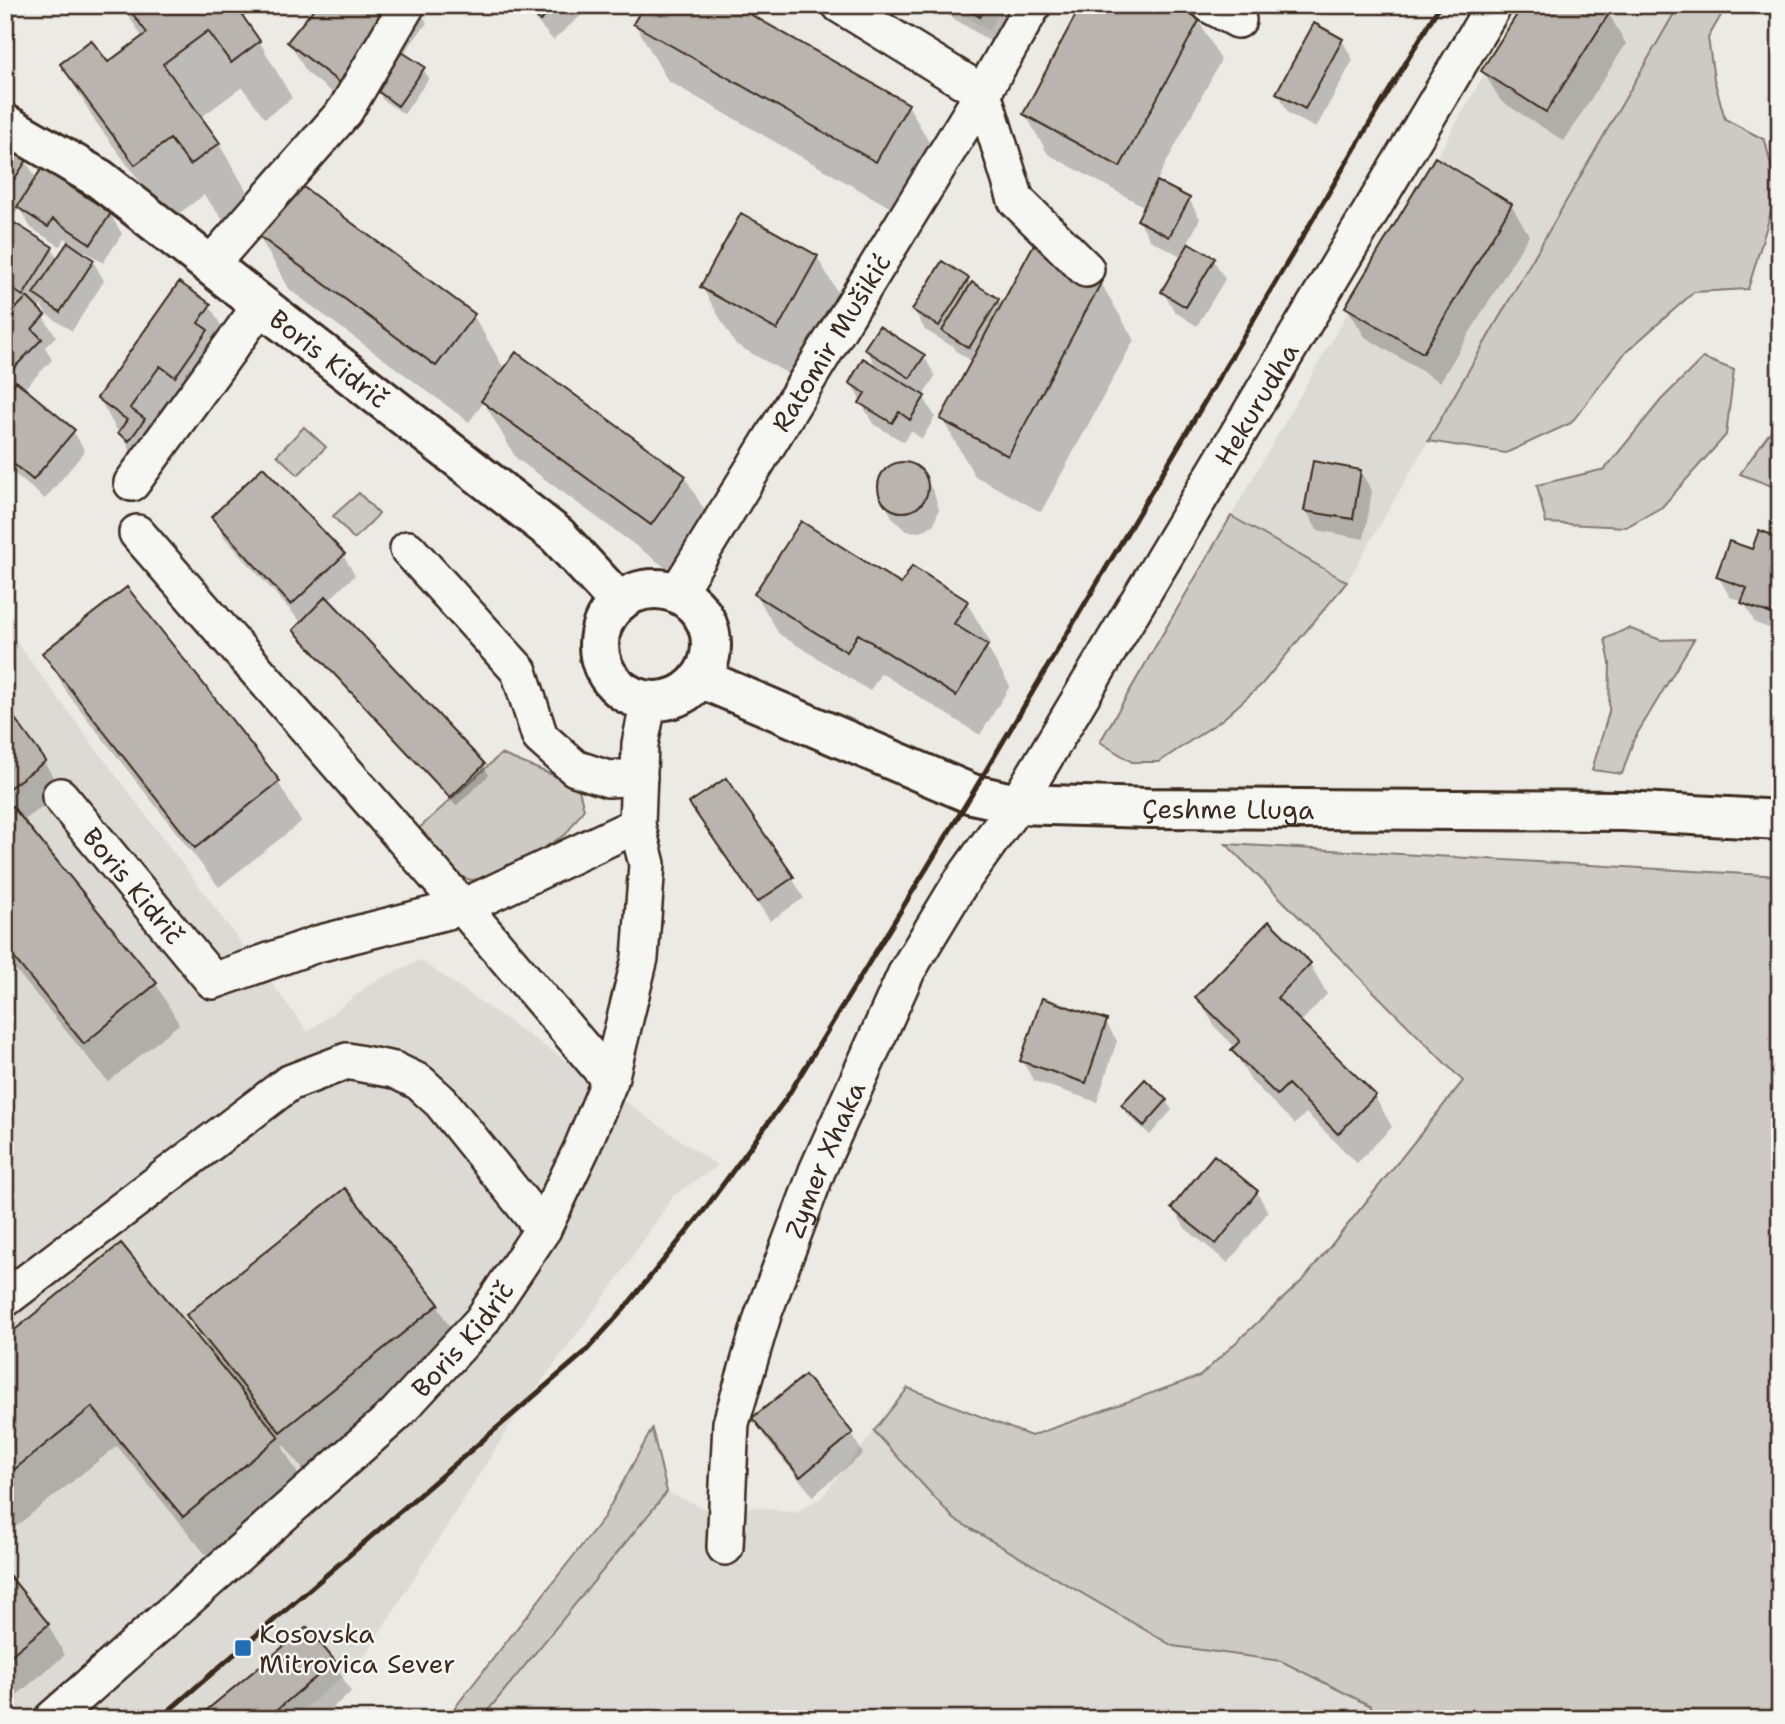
<svg xmlns="http://www.w3.org/2000/svg" width="1785" height="1724" viewBox="0 0 1785 1724" font-family="'Shantell Sans',sans-serif">
  <rect width="100%" height="100%" fill="#ebeae5"/>
  <filter id="ink" filterUnits="userSpaceOnUse"><feTurbulence type="fractalNoise" baseFrequency=".0143" numOctaves="2"/><feDisplacementMap in="SourceGraphic" scale="14" xChannelSelector="R" yChannelSelector="G"/><feConvolveMatrix kernelMatrix="1 2 1 2 8 2 1 2 1" color-interpolation-filters="sRGB"/></filter>
  <g filter="url(#ink)">
    <path fill="#dcdad4" d="M947 5H1004L989 31Z
      M1524 5H1679L1347 582 1231 516Z
      M5 627 308 1032 373 982 420 960 718 1166 674 1195 616 1281 516 1416 363 1659 293 1719H5Z
      M874 1431 954 1519 1173 1646 1281 1661 1372 1706 1376 1719H481L667 1492 708 1510 757 1507 795 1513 822 1497Z"/>
    <path fill="#cdcac4" stroke="#847a71" stroke-width="2" d="M1679 5H1727L1708 38 1714 79 1725 119 1765 140 1777 192 1748 289 1694 292 1625 353 1571 423 1506 453 1428 441Z
      M1703 358 1734 370 1726 435 1662 507 1626 527 1546 523 1537 485 1605 469 1661 400Z
      M1780 415V489L1740 474 1775 425Z
      M304 427 326 447 298 475 277 455Z
      M359 493 379 514 354 539 333 516Z
      M1231 516 1347 582 1262 684 1223 719 1159 762H1132L1100 742Z
      M1628 628 1661 640 1694 639 1634 739 1622 774 1592 770 1609 712 1610 663 1605 639Z
      M501 754 560 778 579 790 584 809 566 834 498 877 470 880 450 872 417 830Z
      M1226 844 1780 876V1719H1376L1371 1706 1281 1661 1173 1646 954 1519 874 1431 908 1388 1031 1436 1200 1376 1305 1278 1463 1081Z
      M652 1429 667 1492 481 1719H446L604 1517Z"/>
    <path fill="#0003" d="M121 5H232L259 41 292 98 265 118 242 87 200 118 219 144 252 200 224 221 204 195 169 221 95 121 62 64 108 65 143 38Z
      M417 5 427 23 403 54 423 69 429 78 404 114 383 100 377 88 358 112 307 73 290 43Z
      M523 5H581L585 12 553 40Z
      M597 5H618L605 15Z
      M937 5H1022L998 46 940 10Z
      M1609 14 1626 44 1564 141 1501 101 1483 71Z
      M1198 20 1221 60 1156 182 1189 199 1200 219 1187 244 1213 259 1225 279 1197 326 1175 312 1163 292 1183 257 1150 240 1139 220 1145 207 1048 154 1025 114Z
      M635 24 908 105 940 162 909 218 668 81Z
      M1342 40 1353 60 1316 128 1289 114 1278 93Z
      M5 148 26 161 37 180 110 214 122 234 103 263 85 251 83 254 93 261 104 281 72 331 46 314 41 305 38 310 56 336 45 347 52 360 24 389 73 431 85 451 45 499 5 466V397L17 383 5 371V322L21 306 5 296V238L52 248 58 259 70 242 65 238 60 246 31 228 19 208 5 230Z
      M1511 205 1529 235 1440 382 1365 337 1347 307Z
      M257 233 473 315 505 370 685 477 718 534 684 581 516 458 484 402 469 422 290 290Z
      M1035 247 1101 283 1134 340 1041 512 975 476 942 419 973 362 956 351 952 344 950 345 925 330 914 310 967 279 972 286 998 300 1002 308Z
      M817 257 850 314 810 386 735 344 702 287Z
      M210 306 227 336 137 464 121 432 116 429 99 398Z
      M866 349 924 356 935 376 923 396 935 417 922 439 911 431 904 442 873 424 851 383 878 369Z
      M909 464 922 472 934 493 939 509 934 524 921 532 906 531 894 520 882 499 880 484 887 470 893 466Z
      M1360 471 1372 491 1364 539 1317 530 1306 510Z
      M213 517 343 555 355 575 328 601 483 765 489 775 456 806 300 639 295 630 302 623 225 538Z
      M1780 540V632L1755 623 1744 602 1730 597 1718 576 1754 551Z
      M902 587 967 603 990 642 987 647 1010 686 980 735 881 673 870 691 779 634 756 594Z
      M45 654 278 782 301 822 219 887 68 694Z
      M5 724 44 762 62 792 23 821 156 984 179 1024 108 1082 5 957Z
      M692 804 792 878 804 898 770 921Z
      M1310 964 1327 994 1300 1023 1375 1097 1392 1127 1357 1163 1306 1113 1295 1124 1251 1081 1233 1050 1236 1048 1215 1027 1198 997Z
      M1105 1021 1117 1041 1097 1102 1034 1081 1022 1061Z
      M1166 1101 1172 1110 1150 1135 1128 1115 1123 1106Z
      M1257 1192 1268 1212 1228 1263 1185 1228 1173 1208Z
      M437 1305 460 1345 304 1471 284 1445 282 1446 300 1478 207 1556 117 1446 5 1535V1341L207 1351 209 1350 189 1316Z
      M805 1377 852 1434 863 1454 813 1496 766 1439 755 1419Z
      M5 1573 48 1625 65 1655 5 1705Z
      M307 1629 334 1662 351 1692 319 1719H198Z"/>
    <path fill="#bab4ae" stroke="#3b2a1e" stroke-width="2" d="M126 5H235L260 41 231 63 208 31 163 64 220 143 190 165 170 139 135 165 60 64 91 40 108 62 147 33Z
      M317 5H400L340 83 287 42Z
      M527 5H559L540 21Z
      M644 5H734L909 104 876 162 633 24Z
      M961 5H987L980 17Z
      M1081 5H1174L1200 19 1120 167 1023 114Z
      M1523 5H1599L1610 12 1546 112 1481 71Z
      M1314 23 1343 39 1305 109 1276 93Z
      M402 52 425 67 398 106 376 90Z
      M5 145 27 160 5 193Z
      M1435 157 1512 204 1423 353 1345 307Z
      M42 168 111 213 91 244 53 219 48 227 17 207Z
      M294 180 475 314 436 366 255 233Z
      M1157 181 1190 198 1169 237 1137 220Z
      M741 213 818 256 777 330 700 287Z
      M13 222 53 247 23 296 5 285V235Z
      M68 242 94 260 60 312 33 294Z
      M1189 243 1215 258 1186 307 1161 292Z
      M1034 244 1102 281 1008 456 940 419Z
      M942 261 969 278 939 326 912 310Z
      M179 282 211 304 198 323 208 330 175 377 160 366 130 408 145 419 129 441 118 433 127 420 97 398Z
      M972 282 999 299 969 348 942 331Z
      M27 297 45 315 32 329 42 339 11 371 5 365V319Z
      M879 326 925 355 910 378 864 349Z
      M516 352 686 476 651 525 481 401Z
      M863 358 925 396 910 420 899 412 892 423 859 403 865 393 849 383Z
      M16 381 75 430 33 480 5 457V394Z
      M1313 461 1361 470 1353 519 1304 511Z
      M878 487a25 25 0 1 1 50 0a25 25 0 1 1-50 0Z
      M263 467 345 554 291 605 211 517Z
      M801 521 901 584 912 566 968 601 954 624 988 645 956 696 858 634 847 652 754 594Z
      M1759 530 1780 538V617L1741 603 1747 588 1716 577 1729 541 1752 549Z
      M127 587 280 781 195 848 42 653Z
      M326 596 485 764 450 798 293 630Z
      M13 716 46 761 5 791V722Z
      M726 778 794 877 757 902 689 803Z
      M12 806 157 983 84 1044 5 947V812Z
      M1269 921 1311 963 1277 998 1376 1095 1338 1134 1288 1084 1277 1095 1231 1050 1240 1041 1195 997Z
      M1042 998 1107 1020 1086 1083 1020 1061Z
      M1145 1079 1167 1100 1144 1126 1121 1105Z
      M1214 1155 1258 1191 1216 1244 1171 1208Z
      M345 1188 439 1304 280 1432 186 1315Z
      M121 1243 279 1437 183 1517 92 1407 5 1477V1338Z
      M805 1375 853 1433 800 1477 752 1418Z
      M5 1570 49 1624 5 1660Z
      M307 1627 335 1661 266 1719H196Z"/>
    <g fill="none" stroke-linecap="round" stroke-linejoin="round">
      <g stroke="#3b2a1e" stroke-width="40">
        <g id="minor">
          <path d="M840 5 983 93 1016 200 1086 269"/>
          <path d="M1210 5 1238 20"/>
          <path d="M210 265 345 111 407 5"/>
          <path d="M132 483 261 305"/>
          <path d="M137 533 463 907 610 1080"/>
          <path d="M408 549 519 671 540 737 575 768 608 779 639 777"/>
          <path id="s1" d="M677 593 983 93 1033 5"/>
          <path id="s2" d="M60 796 213 981 317 944 463 907 637 825"/>
          <path d="M5 1299 289 1083 347 1061 394 1070 419 1082 441 1102 543 1229"/>
          <path id="s3" d="M725 1547 731 1423 763 1315 817 1171 907 971 959 885 1017 804 1494 5"/>
          <path id="s4" d="M52 1719 396 1414 481 1322 543 1229 581 1150 610 1080 640 958 647 864 637 825 640 744 649 700"/>
        </g>
      </g>
      <g stroke="#3b2a1e" stroke-width="44">
        <g id="major">
          <path id="s5" d="M5 124 100 179 261 305 557 535 619 602"/>
          <circle cx="655" cy="645" r="56"/>
          <path id="s6" d="M700 678 972 794 1017 804 1149 808 1624 811 1780 820"/>
        </g>
      </g>
      <use href="#minor" stroke="#f6f6f2" stroke-width="35"/>
      <use href="#major" stroke="#f6f6f2" stroke-width="38"/>
      <path stroke="#3b2a1e" stroke-width="5" d="M159 1719 584 1353 623 1310 702 1213 787 1097 972 794 1440 5"/>
    </g>
  </g>
  <rect fill="#1f6fb2" stroke="#f6f6f2" stroke-width="2.5" x="234" y="1639" width="18" height="18" rx="3.5"/>
  <g text-anchor="middle" dominant-baseline="central" stroke-width="5" stroke-linejoin="round" paint-order="stroke">
    <g font-size="26" fill="#3b2a1e" stroke="#f6f6f2">
      <text stroke="none"><textPath href="#s1" startOffset="294">Ratomir Mušikić</textPath></text>
      <text stroke="none"><textPath href="#s5" startOffset="401">Boris Kidrič</textPath></text>
      <text stroke="none"><textPath href="#s3" startOffset="1276">Hekurudha</textPath></text>
      <text stroke="none"><textPath href="#s6" startOffset="553">Çeshme Lluga</textPath></text>
      <text stroke="none"><textPath href="#s2" startOffset="116">Boris Kidrič</textPath></text>
      <text stroke="none"><textPath href="#s3" startOffset="404">Zymer Xhaka</textPath></text>
      <text stroke="none"><textPath href="#s4" startOffset="560">Boris Kidrič</textPath></text>
    </g>
    <g font-size="26" fill="#3b2a1e" stroke="#f6f6f2" text-anchor="start">
      <text x="259" y="1633">Kosovska<tspan x="259" dy="30">Mitrovica Sever</tspan></text>
    </g>
  </g>
  <rect width="1785" height="1724" fill="none" stroke="#f6f6f2" stroke-width="28"/>
  <rect x="14" y="14" width="1757" height="1696" fill="none" stroke="#3b2a1e" stroke-width="2.5" filter="url(#ink)"/>
</svg>
